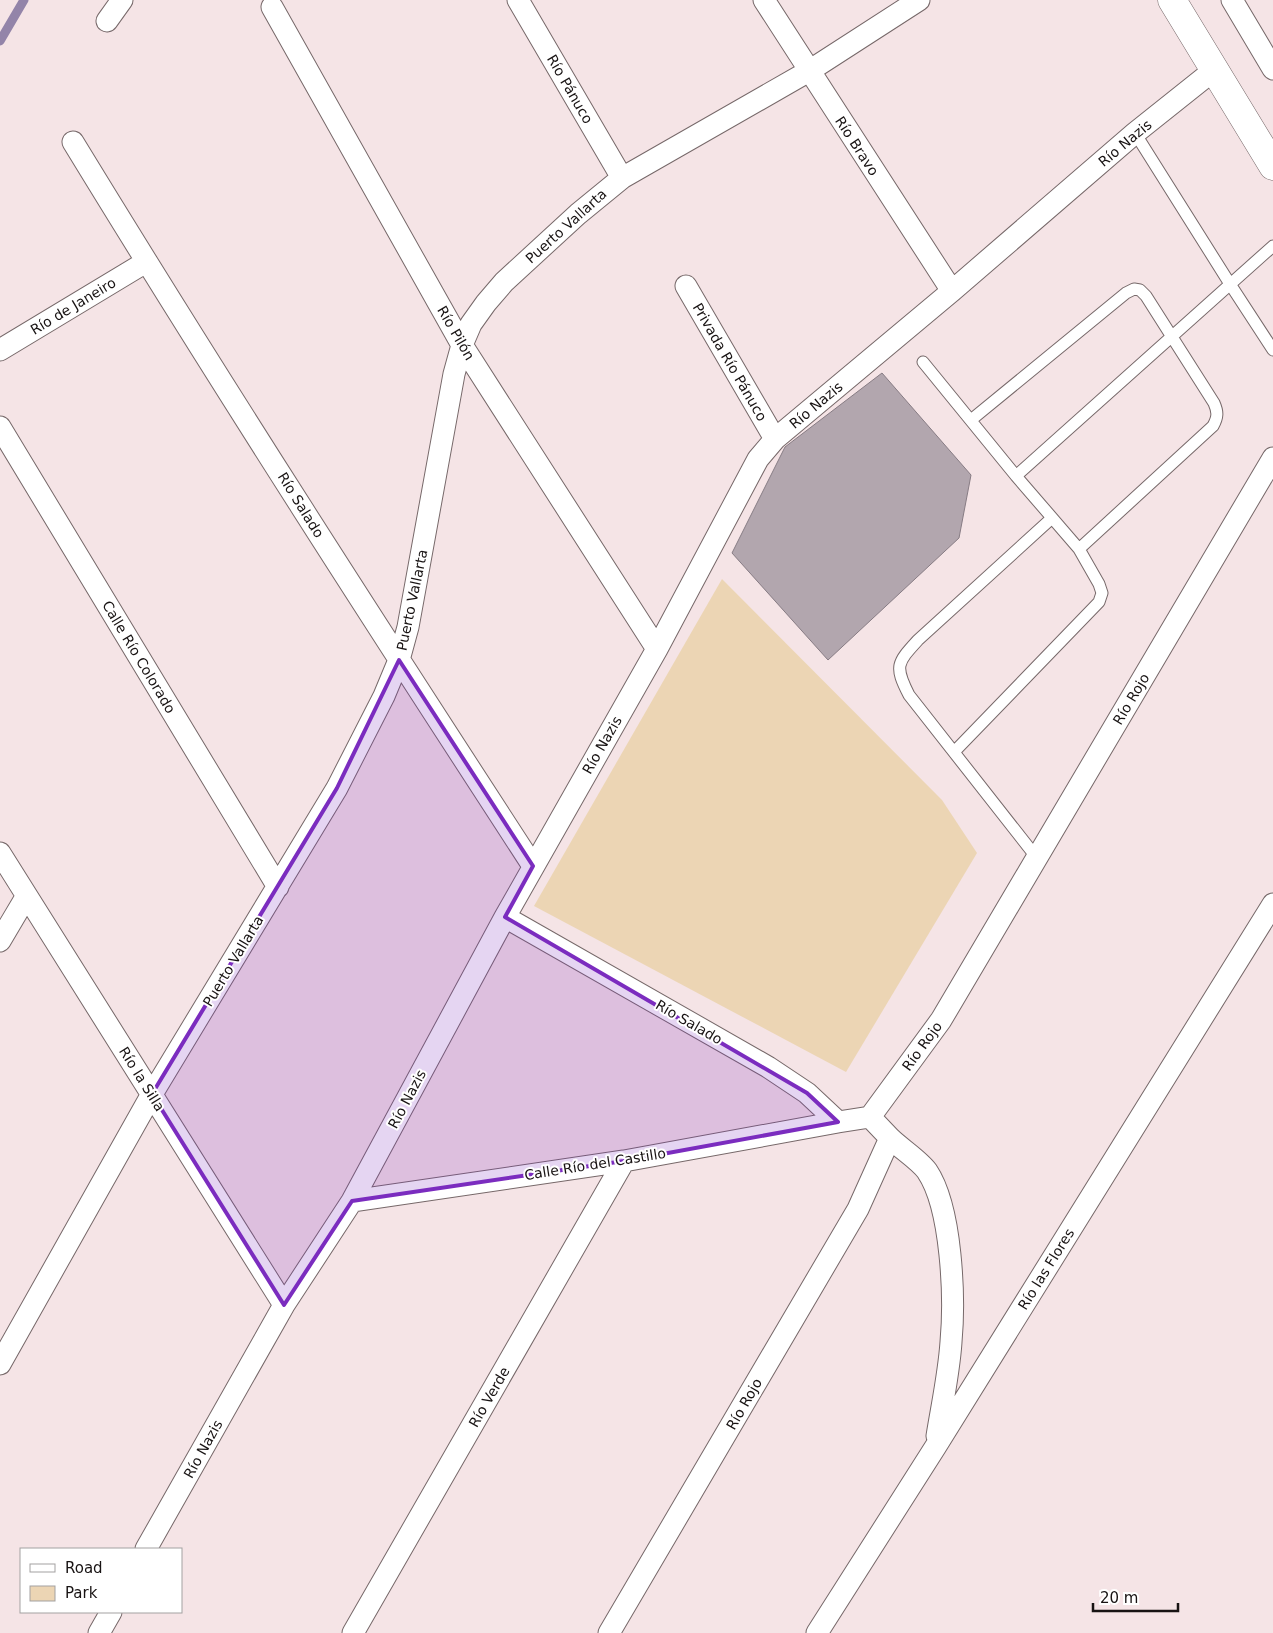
<svg xmlns="http://www.w3.org/2000/svg" width="1273" height="1633" viewBox="0 0 1273 1633" font-family="'DejaVu Sans',sans-serif">
  <rect width="100%" height="100%" fill="#f5e4e6"/>
  <path fill="#ecd5b4" d="M722 579 942 800 977 853 846 1072 534 906Z"/>
  <g fill="none" stroke-linecap="round" stroke-linejoin="round">
    <path stroke="#9384a9" stroke-width="9" d="M0 41 24 0"/>
  </g>
  <path fill="#b2a6ae" stroke="#877c84" d="M882 373 971 475 959 538 828 660 732 553 785 447Z"/>
  <g fill="none" stroke-linecap="round" stroke-linejoin="round">
    <g stroke="#766869" stroke-width="13">
      <path id="service" d="M1135 133 1230 284 1273 350
        M923 362 1016 476
        M971 420 1126 293 1134 289 1140 290 1146 296 1214 403C1218 412 1218 417 1213 426L1079 549
        M954 752 1099 602 1102 593 1099 584 1079 549 1016 476 1273 246
        M1037 858 909 695C894 666 897 663 918 640L1052 518"/>
    </g>
    <g stroke="#766869" stroke-width="23">
      <path id="minor" d="M518 0 622 178
        M764 0 952 291
        M1232 0 1273 69
        M272 7 462 345 657 649
        M107 21 122 0
        M73 142C222 386 377 626 533 866
        M686 286 775 439
        M0 350 146 262
        M0 427 278 887
        M0 853 284 1305
        M505 917 768 1067 807 1093 838 1122 870 1117
        M0 941 26 897
        M890 1138C900 1148 919 1160 927 1171 952 1208 955 1298 951 1342 949 1373 942 1405 937 1436
        M352 1201 624 1161 838 1122
        M0 1364 152 1094 337 788 384 696 399 660 408 627 454 374 462 345 471 324 486 303 504 282 578 214 622 178 809 71 919 0
        M146 1549 284 1305 352 1201 505 917 657 649 758 459 775 439 952 291 1135 133 1214 70
        M99 1633 111 1612
        M353 1633 624 1161
        M609 1633 858 1209 890 1138 870 1117 941 1020 1273 458
        M817 1633 936 1446 1273 904"/>
    </g>
    <g stroke="#766869" stroke-width="29">
      <path id="secondary" d="M1172 0 1273 166"/>
    </g>
    <use href="#service" stroke="#fff" stroke-width="11"/>
    <use href="#minor" stroke="#fff" stroke-width="21"/>
    <use href="#secondary" stroke="#fff" stroke-width="28"/>
  </g>
  <path fill="#7b2cbf" fill-opacity="0.2" stroke="#7b2cbf" stroke-width="4" stroke-linejoin="round" d="M399 660 533 866 505 917 807 1093 838 1122 624 1161 352 1201 284 1305 152 1094 337 788Z"/>
  <g text-anchor="middle" dominant-baseline="central" stroke-width="4" stroke-linejoin="round" paint-order="stroke">
    <g font-size="14" fill="#181313" stroke="#fff">
      <text transform="translate(570 89) rotate(60)">Río Pánuco</text>
      <text transform="translate(1125 143) rotate(-40)">Río Nazis</text>
      <text transform="translate(857 146) rotate(57)">Río Bravo</text>
      <text transform="translate(566 226) rotate(-42)">Puerto Vallarta</text>
      <text transform="translate(73 306) rotate(-31)">Río de Janeiro</text>
      <text transform="translate(456 333) rotate(60)">Río Pilón</text>
      <text transform="translate(730 362) rotate(60)">Privada Río Pánuco</text>
      <text transform="translate(816 405) rotate(-40)">Río Nazis</text>
      <text transform="translate(301 505) rotate(58)">Río Salado</text>
      <text transform="translate(412 600) rotate(-78)">Puerto Vallarta</text>
      <text transform="translate(139 657) rotate(59)">Calle Río Colorado</text>
      <text transform="translate(1131 699) rotate(-59)">Río Rojo</text>
      <text transform="translate(602 745) rotate(-60)">Río Nazis</text>
      <text transform="translate(233 961) rotate(-59)">Puerto Vallarta</text>
      <text transform="translate(689 1022) rotate(30)">Río Salado</text>
      <text transform="translate(922 1046) rotate(-54)">Río Rojo</text>
      <text transform="translate(142 1079) rotate(58)">Río la Silla</text>
      <text transform="translate(407 1099) rotate(-62)">Río Nazis</text>
      <text transform="translate(595 1164) rotate(-9)">Calle Río del Castillo</text>
      <text transform="translate(1046 1269) rotate(-58)">Río las Flores</text>
      <text transform="translate(489 1397) rotate(-60)">Río Verde</text>
      <text transform="translate(744 1404) rotate(-60)">Río Rojo</text>
      <text transform="translate(203 1449) rotate(-61)">Río Nazis</text>
    </g>
  </g>
  <rect x="20" y="1548" width="162" height="65" fill="#ffffff" stroke="#a3a1a1"/>
  <rect x="30" y="1564" width="25" height="8" fill="#ffffff" stroke="#a3a1a1"/>
  <text x="65" y="1573" font-size="15" fill="#181313">Road</text>
  <rect x="30" y="1586" width="25" height="15" fill="#ecd5b4" stroke="#a3a1a1"/>
  <text x="65" y="1598" font-size="15" fill="#181313">Park</text>
  <path d="M1093 1603v8h85v-8" fill="none" stroke="#181313" stroke-width="2.5"/>
  <text x="1100" y="1603" font-size="15" fill="#181313" stroke="#ffffff" stroke-width="4" paint-order="stroke">20 m</text>
</svg>
